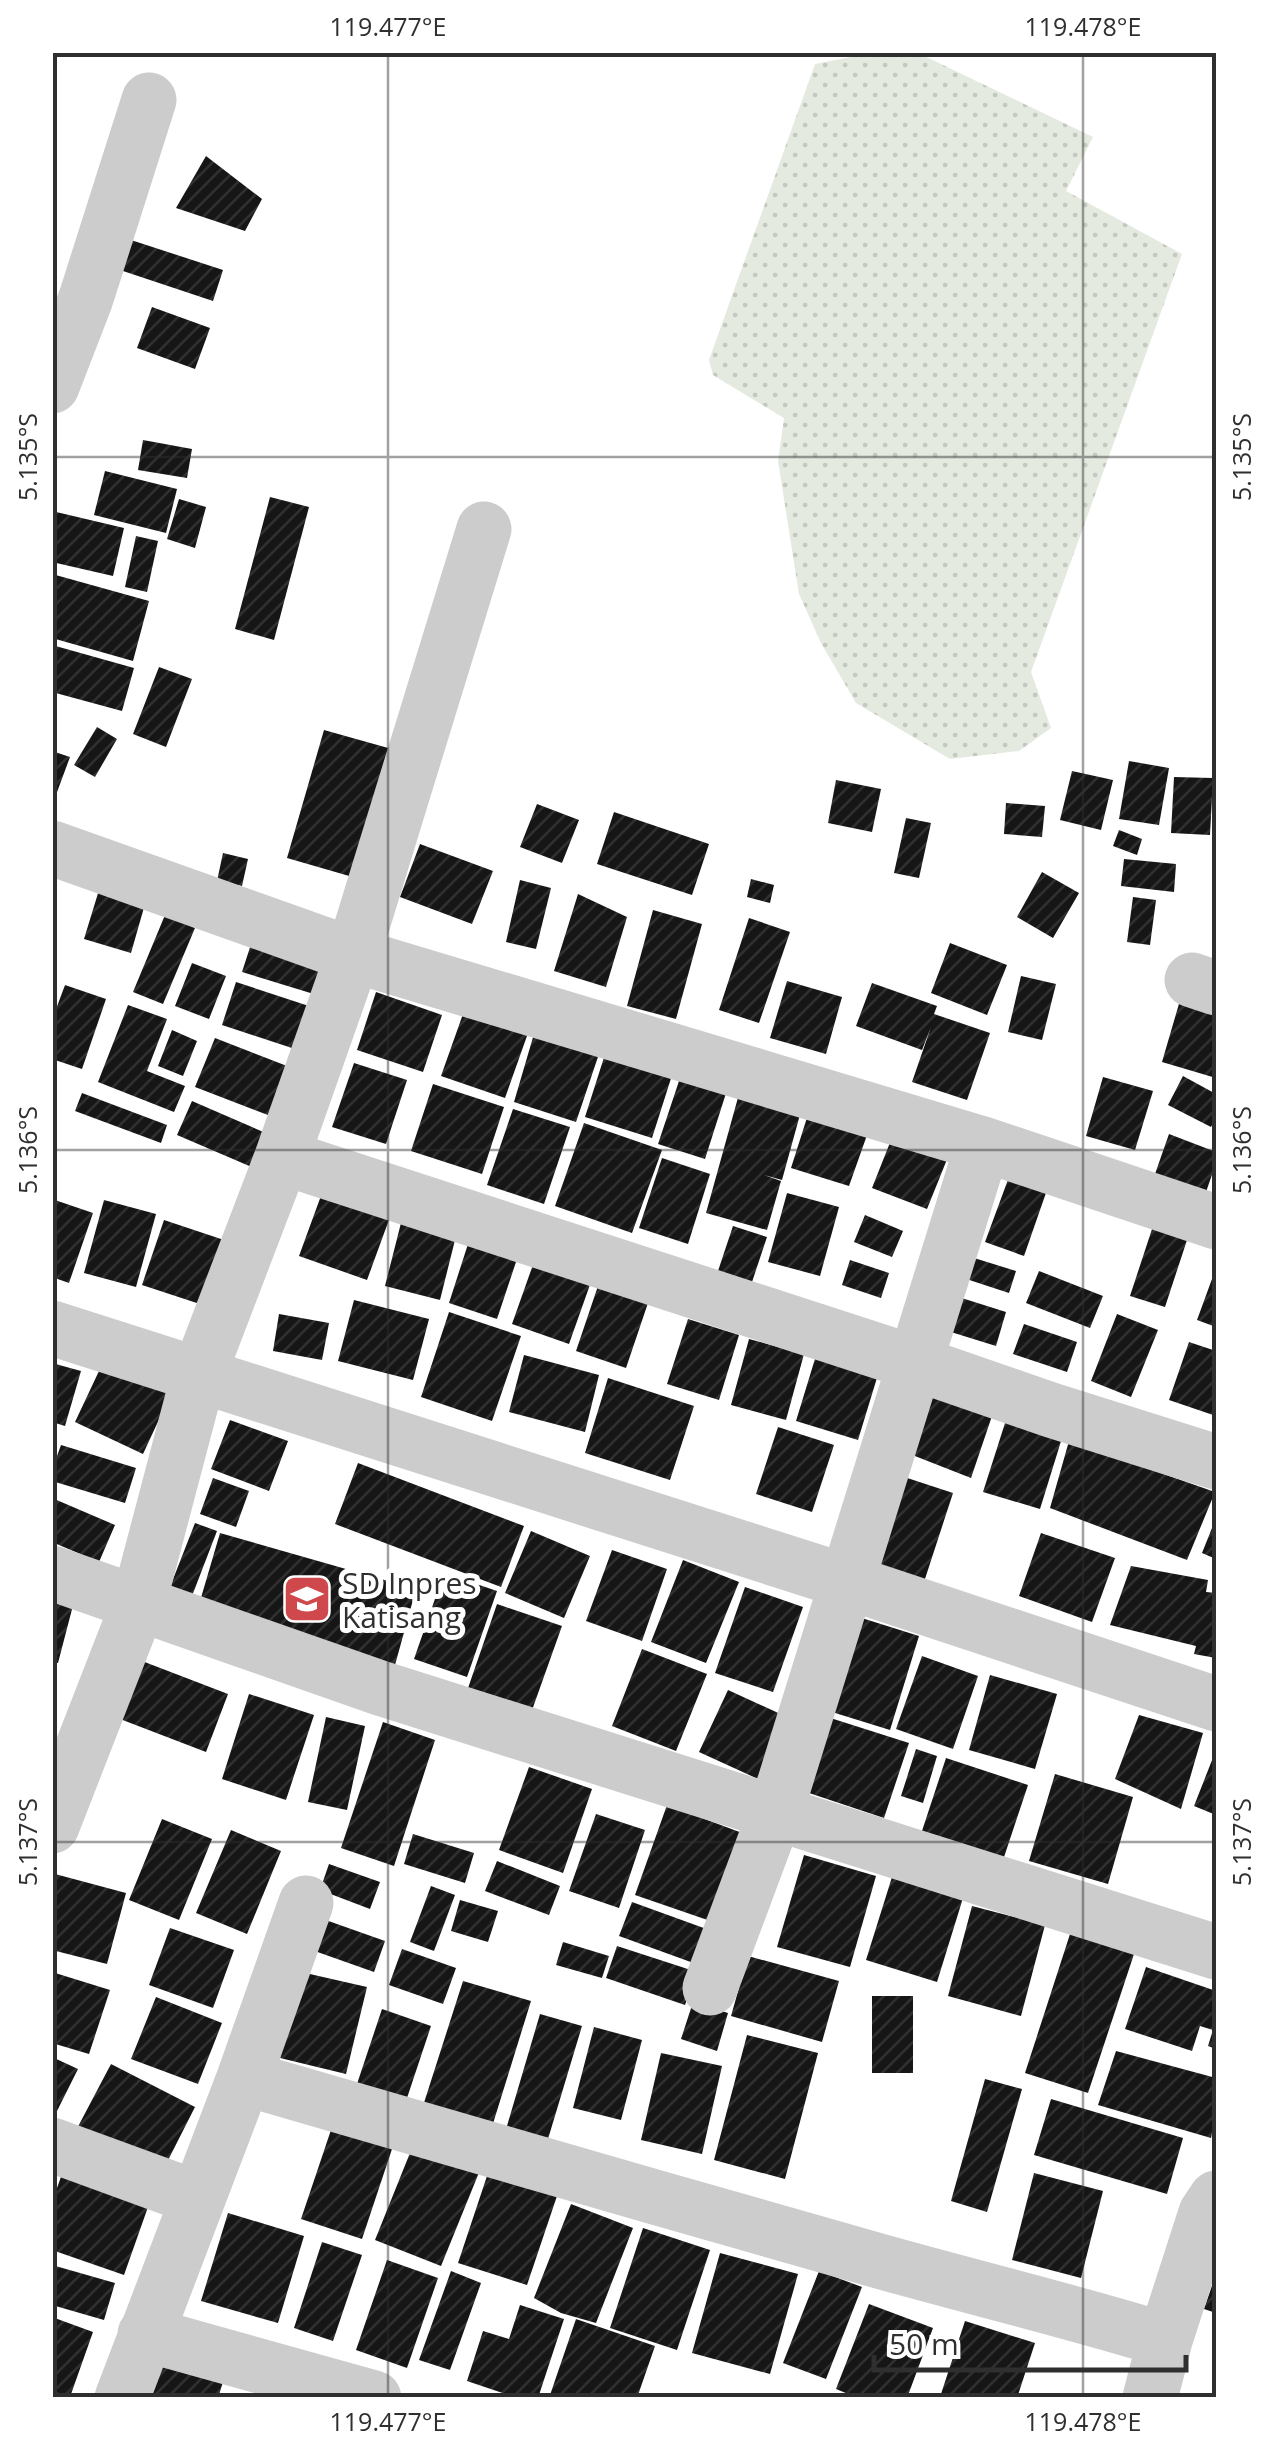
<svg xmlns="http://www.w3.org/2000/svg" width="1269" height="2450" viewBox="0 0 1269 2450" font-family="'Open Sans',sans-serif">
  <defs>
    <pattern id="grass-dots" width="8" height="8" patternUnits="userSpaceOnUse" patternTransform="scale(2.5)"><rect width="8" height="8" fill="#e4eadf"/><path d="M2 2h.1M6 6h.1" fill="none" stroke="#c4c9c0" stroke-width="1.8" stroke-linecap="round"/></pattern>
    <pattern id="building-hatch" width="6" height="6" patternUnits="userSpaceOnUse" patternTransform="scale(2.5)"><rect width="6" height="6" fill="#161616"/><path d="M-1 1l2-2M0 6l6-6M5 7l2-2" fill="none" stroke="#303030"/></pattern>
  </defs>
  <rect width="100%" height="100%" fill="#fff"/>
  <path fill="url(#grass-dots)" d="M871 53H918L1093 137 1066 191 1182 254 1031 672 1051 728 1019 751 950 759 856 703 821 643 799 594 778 461 784 418 713 375 709 360 815 64Z"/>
  <path fill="url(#building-hatch)" d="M206 156 262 199 245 231 176 208Z
    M131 240 223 270 213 301 120 270Z
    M152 307 210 328 195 369 137 348Z
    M143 440 192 449 187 478 138 470Z
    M105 471 177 489 166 533 94 515Z
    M270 497 309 507 274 640 235 629Z
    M179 499 206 507 195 548 167 539Z
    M52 511 124 528 113 576 52 562Z
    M136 536 158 541 147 592 125 587Z
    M52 574 149 601 133 661 52 638Z
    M52 645 134 668 122 711 52 692Z
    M159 667 192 679 166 747 133 734Z
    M97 727 117 739 95 777 74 765Z
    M324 730 406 753 370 882 287 858Z
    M52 751 70 757 53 803 52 802Z
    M1129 761 1169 768 1159 825 1119 819Z
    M1072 771 1113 780 1101 830 1060 820Z
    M1174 777 1213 778 1210 835 1171 833Z
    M836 780 881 789 872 832 828 823Z
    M1006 803 1045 806 1042 837 1004 834Z
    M537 804 579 820 562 863 520 847Z
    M614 812 709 844 692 895 597 864Z
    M906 818 931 823 919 878 894 873Z
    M1119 830 1142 839 1137 855 1113 846Z
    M420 844 493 871 472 924 400 897Z
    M223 853 248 859 242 886 217 881Z
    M1124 859 1176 864 1174 892 1121 886Z
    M1042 872 1079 893 1053 938 1017 917Z
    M751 879 774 885 770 903 747 897Z
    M520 880 551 888 536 949 506 942Z
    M99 890 145 904 131 953 84 939Z
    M578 894 627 917 606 987 554 971Z
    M1133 897 1156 900 1150 945 1127 942Z
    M653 910 702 924 676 1019 627 1006Z
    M165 915 195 928 163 1004 133 992Z
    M749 918 790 932 759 1023 719 1010Z
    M253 938 327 960 317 995 242 972Z
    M950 943 1007 965 987 1015 931 993Z
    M192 963 226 976 209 1019 175 1006Z
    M1021 976 1056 984 1042 1040 1008 1032Z
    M787 981 842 997 826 1054 770 1038Z
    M236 982 318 1009 304 1052 222 1025Z
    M872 983 937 1006 934 1014 990 1033 967 1100 912 1082 931 1027 922 1050 856 1026Z
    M65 985 106 999 82 1069 52 1059V1020Z
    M1183 990 1216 999V1078L1162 1062Z
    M376 992 442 1015 423 1072 357 1050Z
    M469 997 533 1019 505 1098 441 1076Z
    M128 1005 167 1019 147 1071 185 1086 174 1112 98 1082Z
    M536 1027 601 1048 576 1122 514 1102Z
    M172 1030 197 1041 183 1076 158 1066Z
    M215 1038 287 1066 268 1115 195 1087Z
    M607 1048 674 1069 652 1138 585 1117Z
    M354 1063 407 1080 386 1144 332 1127Z
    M682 1072 728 1087 705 1159 658 1144Z
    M1183 1076 1216 1094V1117L1211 1127 1168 1105Z
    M1103 1077 1153 1091 1135 1150 1086 1136Z
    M433 1084 504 1107 482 1174 411 1151Z
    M82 1093 167 1125 161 1143 75 1111Z
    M739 1094 801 1111 782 1180 764 1175 781 1181 767 1230 706 1213Z
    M192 1101 268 1134 254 1168 177 1135Z
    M812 1102 872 1121 849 1186 791 1168Z
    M513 1109 570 1127 544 1204 487 1185Z
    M584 1123 662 1150 632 1233 555 1206Z
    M897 1125 952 1147 927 1209 872 1188Z
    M1169 1134 1216 1152V1163L1206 1192 1155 1174Z
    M662 1158 710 1174 688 1244 639 1228Z
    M1009 1177 1047 1190 1024 1256 985 1242Z
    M322 1193 390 1217 367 1280 299 1256Z
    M787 1193 839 1207 820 1276 768 1262Z
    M52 1199 93 1213 69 1283 52 1277Z
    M104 1200 156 1214 136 1287 84 1273Z
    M403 1215 458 1228 440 1300 385 1286Z
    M865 1215 903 1231 892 1257 854 1242Z
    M164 1220 236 1244 215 1309 142 1285Z
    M733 1226 767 1237 751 1285 717 1274Z
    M1153 1226 1188 1237 1165 1307 1130 1296Z
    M468 1244 517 1259 497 1319 449 1303Z
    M958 1253 1016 1271 1009 1293 951 1274Z
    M535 1259 592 1279 569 1344 512 1324Z
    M850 1260 889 1273 881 1298 842 1285Z
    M1216 1268V1327L1197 1320Z
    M1039 1271 1103 1296 1090 1328 1026 1303Z
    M599 1283 649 1300 626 1368 576 1351Z
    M949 1294 1006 1312 996 1346 938 1328Z
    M354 1300 429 1319 413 1380 338 1361Z
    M449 1312 521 1336 492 1421 421 1397Z
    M279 1314 329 1323 322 1360 273 1351Z
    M1117 1314 1158 1330 1131 1397 1091 1381Z
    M688 1319 739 1335 719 1400 667 1384Z
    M1024 1324 1077 1342 1067 1372 1013 1354Z
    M749 1339 804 1354 786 1420 731 1405Z
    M1189 1342 1216 1351V1416L1169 1400Z
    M818 1349 880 1368 858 1440 796 1421Z
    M107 1354 175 1385 143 1454 75 1422Z
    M524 1355 599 1375 585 1432 509 1412Z
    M52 1363 81 1371 65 1426 52 1422Z
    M608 1378 694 1406 670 1480 585 1453Z
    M920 1391 992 1416 971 1478 897 1449Z
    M230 1420 288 1441 269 1491 211 1469Z
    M1006 1420 1062 1438 1040 1509 983 1492Z
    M778 1427 834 1445 812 1512 756 1494Z
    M1069 1441 1215 1492 1187 1560 1050 1508Z
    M61 1445 136 1468 125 1503 52 1481V1470Z
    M358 1463 524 1526 501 1587 335 1524Z
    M889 1472 953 1493 924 1582 860 1562Z
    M213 1478 249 1491 236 1527 200 1514Z
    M52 1498 115 1525 99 1562 52 1542Z
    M1216 1518V1559L1202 1553Z
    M195 1523 217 1531 192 1596 170 1587Z
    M531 1531 590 1556 564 1618 505 1593Z
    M220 1533 416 1589 395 1665 198 1608Z
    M1041 1533 1115 1558 1092 1622 1019 1596Z
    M612 1550 667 1569 642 1641 586 1621Z
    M683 1560 739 1582 706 1663 651 1642Z
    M1131 1566 1208 1580 1206 1592 1216 1593V1658L1194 1654 1196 1646 1110 1625Z
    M444 1573 497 1591 467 1677 414 1659Z
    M52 1584 77 1590 58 1663 52 1662Z
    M745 1587 803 1607 773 1692 715 1673Z
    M497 1604 562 1626 531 1713 467 1691Z
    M849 1614 919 1636 890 1730 819 1708Z
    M642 1649 707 1674 676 1751 612 1726Z
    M922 1656 978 1676 953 1749 896 1729Z
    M142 1661 228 1694 206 1752 120 1719Z
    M990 1675 1057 1694 1035 1769 969 1750Z
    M728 1690 787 1717 758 1779 699 1752Z
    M249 1694 314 1715 286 1800 222 1779Z
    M821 1715 909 1743 884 1818 797 1789Z
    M1139 1715 1203 1733 1181 1809 1115 1779Z
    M326 1717 365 1726 347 1810 308 1802Z
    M383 1722 435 1740 394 1866 341 1848Z
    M916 1749 937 1756 923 1803 901 1796Z
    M1216 1750V1815L1194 1806Z
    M946 1758 1028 1785 1003 1860 921 1834Z
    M529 1767 592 1789 563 1873 499 1850Z
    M1055 1774 1133 1797 1108 1884 1029 1861Z
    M667 1805 753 1837 722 1925 635 1895Z
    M596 1814 645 1830 619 1908 569 1891Z
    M162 1819 212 1839 179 1920 129 1900Z
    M231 1830 281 1851 247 1934 196 1913Z
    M413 1834 474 1853 465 1883 404 1864Z
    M804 1855 876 1876 850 1967 777 1947Z
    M497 1861 560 1886 549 1915 485 1891Z
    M329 1864 380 1882 370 1909 320 1890Z
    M55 1874 126 1893 107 1964 52 1950V1883Z
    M892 1877 963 1898 937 1982 866 1960Z
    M431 1886 455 1895 434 1951 410 1942Z
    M460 1900 498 1911 488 1942 451 1931Z
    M632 1902 712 1931 699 1965 619 1936Z
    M972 1906 1045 1925 1021 2016 948 1996Z
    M320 1918 385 1941 374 1972 309 1949Z
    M170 1928 234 1950 213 2008 149 1985Z
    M1071 1931 1135 1951 1088 2093 1025 2073Z
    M563 1942 609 1956 602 1978 556 1965Z
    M617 1946 697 1972 685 2005 606 1978Z
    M402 1949 456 1968 443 2004 389 1985Z
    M748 1956 839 1981 822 2042 731 2016Z
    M1146 1967 1216 1991V2049L1208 2046 1213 2030 1200 2026 1192 2051 1125 2029Z
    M52 1972 110 1990 89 2054 52 2043Z
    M301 1972 367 1987 346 2074 280 2058Z
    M463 1981 531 2001 491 2130 422 2109Z
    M872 1996H913V2073H872Z
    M156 1997 222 2023 198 2084 131 2059Z
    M693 2002 728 2013 717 2051 681 2039Z
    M382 2009 431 2026 405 2104 356 2087Z
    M540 2014 582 2026 545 2149 504 2136Z
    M594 2027 642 2040 621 2120 573 2108Z
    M747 2035 818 2053 785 2179 714 2160Z
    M1116 2051 1216 2078V2114L1211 2138 1098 2105Z
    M661 2053 722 2066 702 2154 641 2140Z
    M52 2057 78 2069 52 2121Z
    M111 2064 195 2107 158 2180 72 2138Z
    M985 2079 1022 2089 987 2212 951 2201Z
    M1051 2099 1183 2138 1167 2194 1034 2155Z
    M333 2124 394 2143 362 2239 301 2219Z
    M414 2143 480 2170 441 2266 375 2240Z
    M67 2160 154 2190 124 2275 52 2250V2202Z
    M488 2173 557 2196 527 2285 458 2263Z
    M1034 2173 1103 2191 1081 2278 1012 2260Z
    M571 2204 633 2228 596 2323 561 2313 534 2298Z
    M228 2213 304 2236 278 2323 201 2301Z
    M643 2228 710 2250 677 2350 610 2328Z
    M322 2242 362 2255 333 2341 294 2328Z
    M720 2253 798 2274 770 2374 692 2353Z
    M387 2260 438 2278 407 2368 356 2350Z
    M52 2265 115 2283 104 2320 52 2305Z
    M451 2271 481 2283 450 2370 419 2360Z
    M819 2271 862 2287 826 2379 783 2363Z
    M1216 2274V2313L1204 2309Z
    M869 2304 933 2328 907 2398H858L836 2389Z
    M520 2305 564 2319 538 2398H517L467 2381 483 2331 509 2339Z
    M52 2317 93 2332 70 2397 52 2391Z
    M576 2319 655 2346 637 2398H549Z
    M965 2321 1035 2343 1017 2398H952L941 2394Z
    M158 2360 223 2382 218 2398H144Z"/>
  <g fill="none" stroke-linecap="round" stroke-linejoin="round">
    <path stroke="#ccc" stroke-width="55" d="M52 386 86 298 149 100
      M484 529 353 955 983 1144
      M52 848 353 955 282 1157 199 1374 138 1605 52 1826
      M1192 980 1216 988
      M282 1157 915 1363 1051 1410 1216 1462
      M52 1328 848 1582 1216 1704
      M52 1573 380 1688 1216 1952
      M710 1988 775 1814 983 1144 1216 1222
      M244 2078C456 2140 667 2201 879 2261 975 2288 1071 2311 1165 2340
      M52 2145 197 2198
      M145 2334 374 2398
      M122 2398 244 2078 306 1903
      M1150 2398 1165 2340 1206 2213 1216 2198"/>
  </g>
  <path fill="none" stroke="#2f2f2f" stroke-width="2.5" stroke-opacity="0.45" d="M388 52V2398M1083 52V2398M52 457H1216M52 1150H1216M52 1842H1216"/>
  <defs>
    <g id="school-square" transform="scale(2.5)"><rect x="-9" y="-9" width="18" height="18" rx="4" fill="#cf484b" stroke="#fff"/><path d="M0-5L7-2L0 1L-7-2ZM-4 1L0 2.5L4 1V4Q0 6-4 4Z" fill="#fff"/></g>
  </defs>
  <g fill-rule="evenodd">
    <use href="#school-square" x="307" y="1599"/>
  </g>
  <g text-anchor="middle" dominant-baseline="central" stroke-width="10" stroke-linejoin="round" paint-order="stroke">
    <g font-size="30" fill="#2f2f2f" stroke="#fff" text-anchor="start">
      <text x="342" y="1582">SD Inpres<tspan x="342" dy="34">Katisang</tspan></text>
    </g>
  </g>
  <rect width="1269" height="2450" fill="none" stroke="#ffffff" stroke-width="110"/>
  <path d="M874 2355v15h312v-15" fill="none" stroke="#2f2f2f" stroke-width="5"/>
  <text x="889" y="2355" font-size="30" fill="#2f2f2f" stroke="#ffffff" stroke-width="8" paint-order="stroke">50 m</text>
  <rect x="55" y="55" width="1159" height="2340" fill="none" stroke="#2f2f2f" stroke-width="4"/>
  <g font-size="25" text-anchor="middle" fill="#2f2f2f">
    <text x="388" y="36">119.477°E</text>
    <text x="1083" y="36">119.478°E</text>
    <text transform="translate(28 457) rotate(-90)" y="9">5.135°S</text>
    <text transform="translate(1242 457) rotate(-90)" y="9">5.135°S</text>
    <text transform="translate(28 1150) rotate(-90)" y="9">5.136°S</text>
    <text transform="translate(1242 1150) rotate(-90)" y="9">5.136°S</text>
    <text transform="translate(28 1842) rotate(-90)" y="9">5.137°S</text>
    <text transform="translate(1242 1842) rotate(-90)" y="9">5.137°S</text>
    <text x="388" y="2431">119.477°E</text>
    <text x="1083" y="2431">119.478°E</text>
  </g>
</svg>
